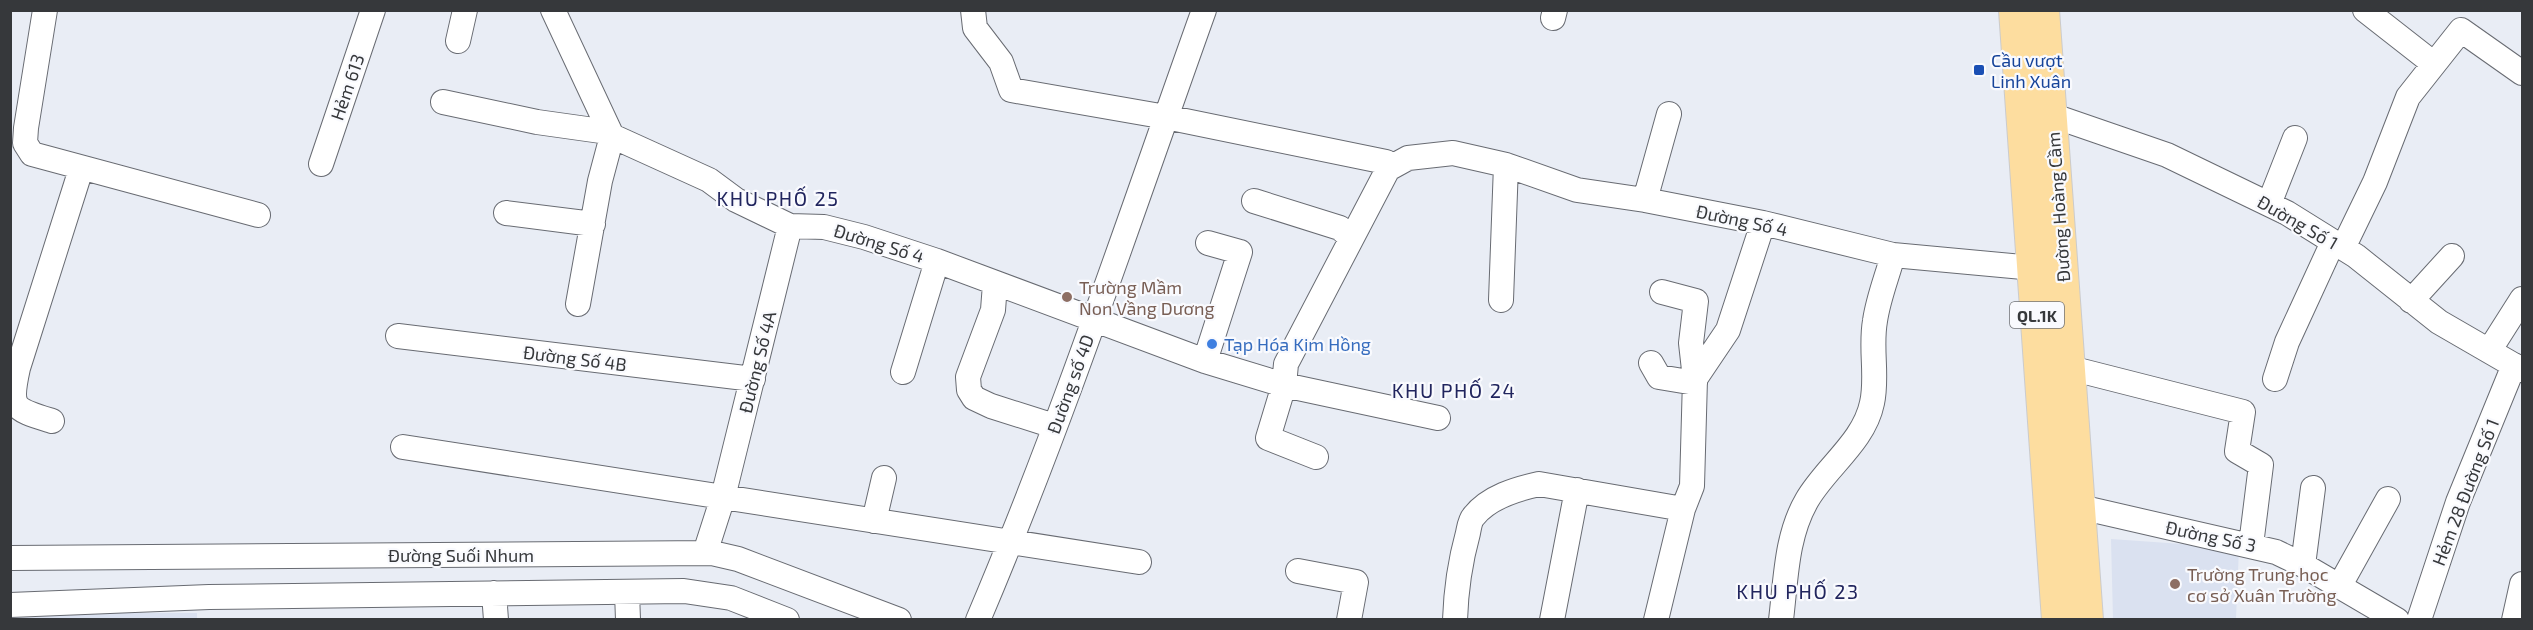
<svg xmlns="http://www.w3.org/2000/svg" width="2533" height="630" viewBox="0 0 2533 630" font-family="'Exo 2',sans-serif">
  <rect width="100%" height="100%" fill="#e9edf5"/>
  <path fill="#dae1f0" d="M2111 539 2239 548 2236 619H2113Z
    M11 613H197V620H11Z"/>
  <g fill="none" stroke-linecap="round" stroke-linejoin="round">
    <g stroke="#686b72" stroke-width="26">
      <path id="minor" d="M45 10 26 128 25 143 32 154 258 215
        M553 10 612 136 709 180 736 200 790 226 824 227 864 237 937 261 1205 361 1284 385 1438 418
        M973 10 975 28 1001 62 1011 90 1166 117 1386 162 1388 169
        M2365 10 2434 64
        M1553 18 1555 10
        M458 41 465 10
        M443 102 537 122 601 131 607 127
        M2051 115 2167 155 2287 213 2356 256 2439 322 2522 370
        M321 164 373 10
        M1645 200 1669 114
        M1254 201 1340 228 1351 238
        M2269 204 2295 138
        M506 213 593 224
        M2343 248 2375 182 2408 97 2461 30 2522 73
        M995 284 993 310 968 377 969 390 974 398 991 406 1054 426
        M1662 292 1696 301 1691 343 1695 379
        M1501 300 1506 165
        M2411 301 2452 256
        M578 304 600 181 612 136
        M398 336 753 379
        M2489 351 2522 299
        M1205 361 1240 252 1208 243
        M1651 363 1659 377 1695 383
        M2070 368 2243 412 2237 451 2261 465 2251 545
        M903 372 937 261
        M2275 379 2287 342 2333 242
        M52 421C13 409 9 409 18 368L81 169
        M403 447 1139 562
        M1316 457 1268 438 1284 385 1286 364 1388 169 1408 158 1453 153 1506 165 1577 190 1645 200 1763 223 1893 255 2034 268
        M2080 507 2276 552 2303 565 2397 620
        M874 521 884 478
        M705 553 723 497 790 226
        M10 558 712 553 738 559 899 620
        M2303 565 2313 488
        M1298 571 1356 582 1349 620
        M2339 587 2388 499
        M627 592 628 620
        M494 593 496 620
        M10 605 209 597 684 591 731 598 787 620
        M978 620C1063 420 1131 214 1204 10
        M1455 620C1456 589 1460 562 1468 533 1469 528 1470 520 1474 516 1489 497 1516 489 1539 484L1683 509
        M1552 620 1577 490
        M1656 620 1683 509 1692 486 1695 379 1728 330 1763 223
        M1781 620C1786 579 1786 536 1807 500 1826 467 1864 442 1872 403 1878 377 1870 348 1875 321 1878 299 1887 277 1893 255
        M2419 620 2458 502 2514 365
        M2514 620 2522 584"/>
    </g>
    <g stroke="#cbcbcc" stroke-width="34">
      <path id="major" d="M2015 10 2058 620
        M2043 10 2087 620"/>
    </g>
    <use href="#minor" stroke="#fff" stroke-width="24"/>
    <use href="#major" stroke="#fddd9f" stroke-width="32"/>
  </g>
  <rect fill="#1a4fb4" stroke="#f9fafe" stroke-width="2" x="1973" y="64" width="12" height="12" rx="3"/>
  <g fill="#8d6e63" stroke="#f9fafe" stroke-width="2">
    <circle cx="1067" cy="297" r="6"/>
    <circle cx="2175" cy="584" r="6"/>
  </g>
  <circle fill="#3f7fe0" stroke="#f9fafe" stroke-width="2" cx="1212" cy="344" r="6"/>
  <g text-anchor="middle" dominant-baseline="central" stroke-width="4.5" stroke-linejoin="round" paint-order="stroke">
    <rect fill="#f9fafe" stroke="#707276" stroke-width="1.5" x="2010" y="302" width="54" height="26" rx="4.5"/>
    <g font-size="16" font-weight="bold" fill="#36383b">
      <text x="2037" y="315">QL.1K</text>
    </g>
    <g font-size="18" fill="#164399" stroke="#f9fafe" text-anchor="start">
      <text x="1991" y="60">Cầu vượt<tspan x="1991" dy="21">Linh Xuân</tspan></text>
    </g>
    <g font-size="18" fill="#36383b" stroke="#f9fafe">
      <text transform="translate(347 87) rotate(-71)">Hẻm 613</text>
      <text transform="translate(2058 207) rotate(-94)">Đường Hoàng Cầm</text>
      <text transform="translate(1742 220) rotate(12)">Đường Số 4</text>
      <text transform="translate(2298 222) rotate(30)">Đường Số 1</text>
      <text transform="translate(879 243) rotate(17)">Đường Số 4</text>
      <text transform="translate(575 358) rotate(7)">Đường Số 4B</text>
      <text transform="translate(757 362) rotate(-76)">Đường Số 4A</text>
      <text transform="translate(1070 384) rotate(-70)">Đường số 4D</text>
      <text transform="translate(2465 492) rotate(-69)">Hẻm 28 Đường Số 1</text>
      <text transform="translate(2211 536) rotate(12)">Đường Số 3</text>
      <text x="461" y="555">Đường Suối Nhum</text>
    </g>
    <g font-size="18" fill="#785e54" stroke="#f9fafe" text-anchor="start">
      <text x="1079" y="287">Trường Mầm<tspan x="1079" dy="21">Non Vầng Dương</tspan></text>
      <text x="2187" y="574">Trường Trung học<tspan x="2187" dy="21">cơ sở Xuân Trường</tspan></text>
    </g>
    <g font-size="18" fill="#366cbe" stroke="#f9fafe" text-anchor="start">
      <text x="1224" y="344">Tạp Hóa Kim Hồng</text>
    </g>
    <g font-size="20" letter-spacing="1.5" fill="#21255e" stroke="#f9fafe">
      <text x="778" y="198">KHU PHỐ 25</text>
      <text x="1454" y="390">KHU PHỐ 24</text>
      <text x="1798" y="591">KHU PHỐ 23</text>
    </g>
  </g>
  <rect width="2533" height="630" fill="none" stroke="#36383b" stroke-width="24"/>
</svg>
